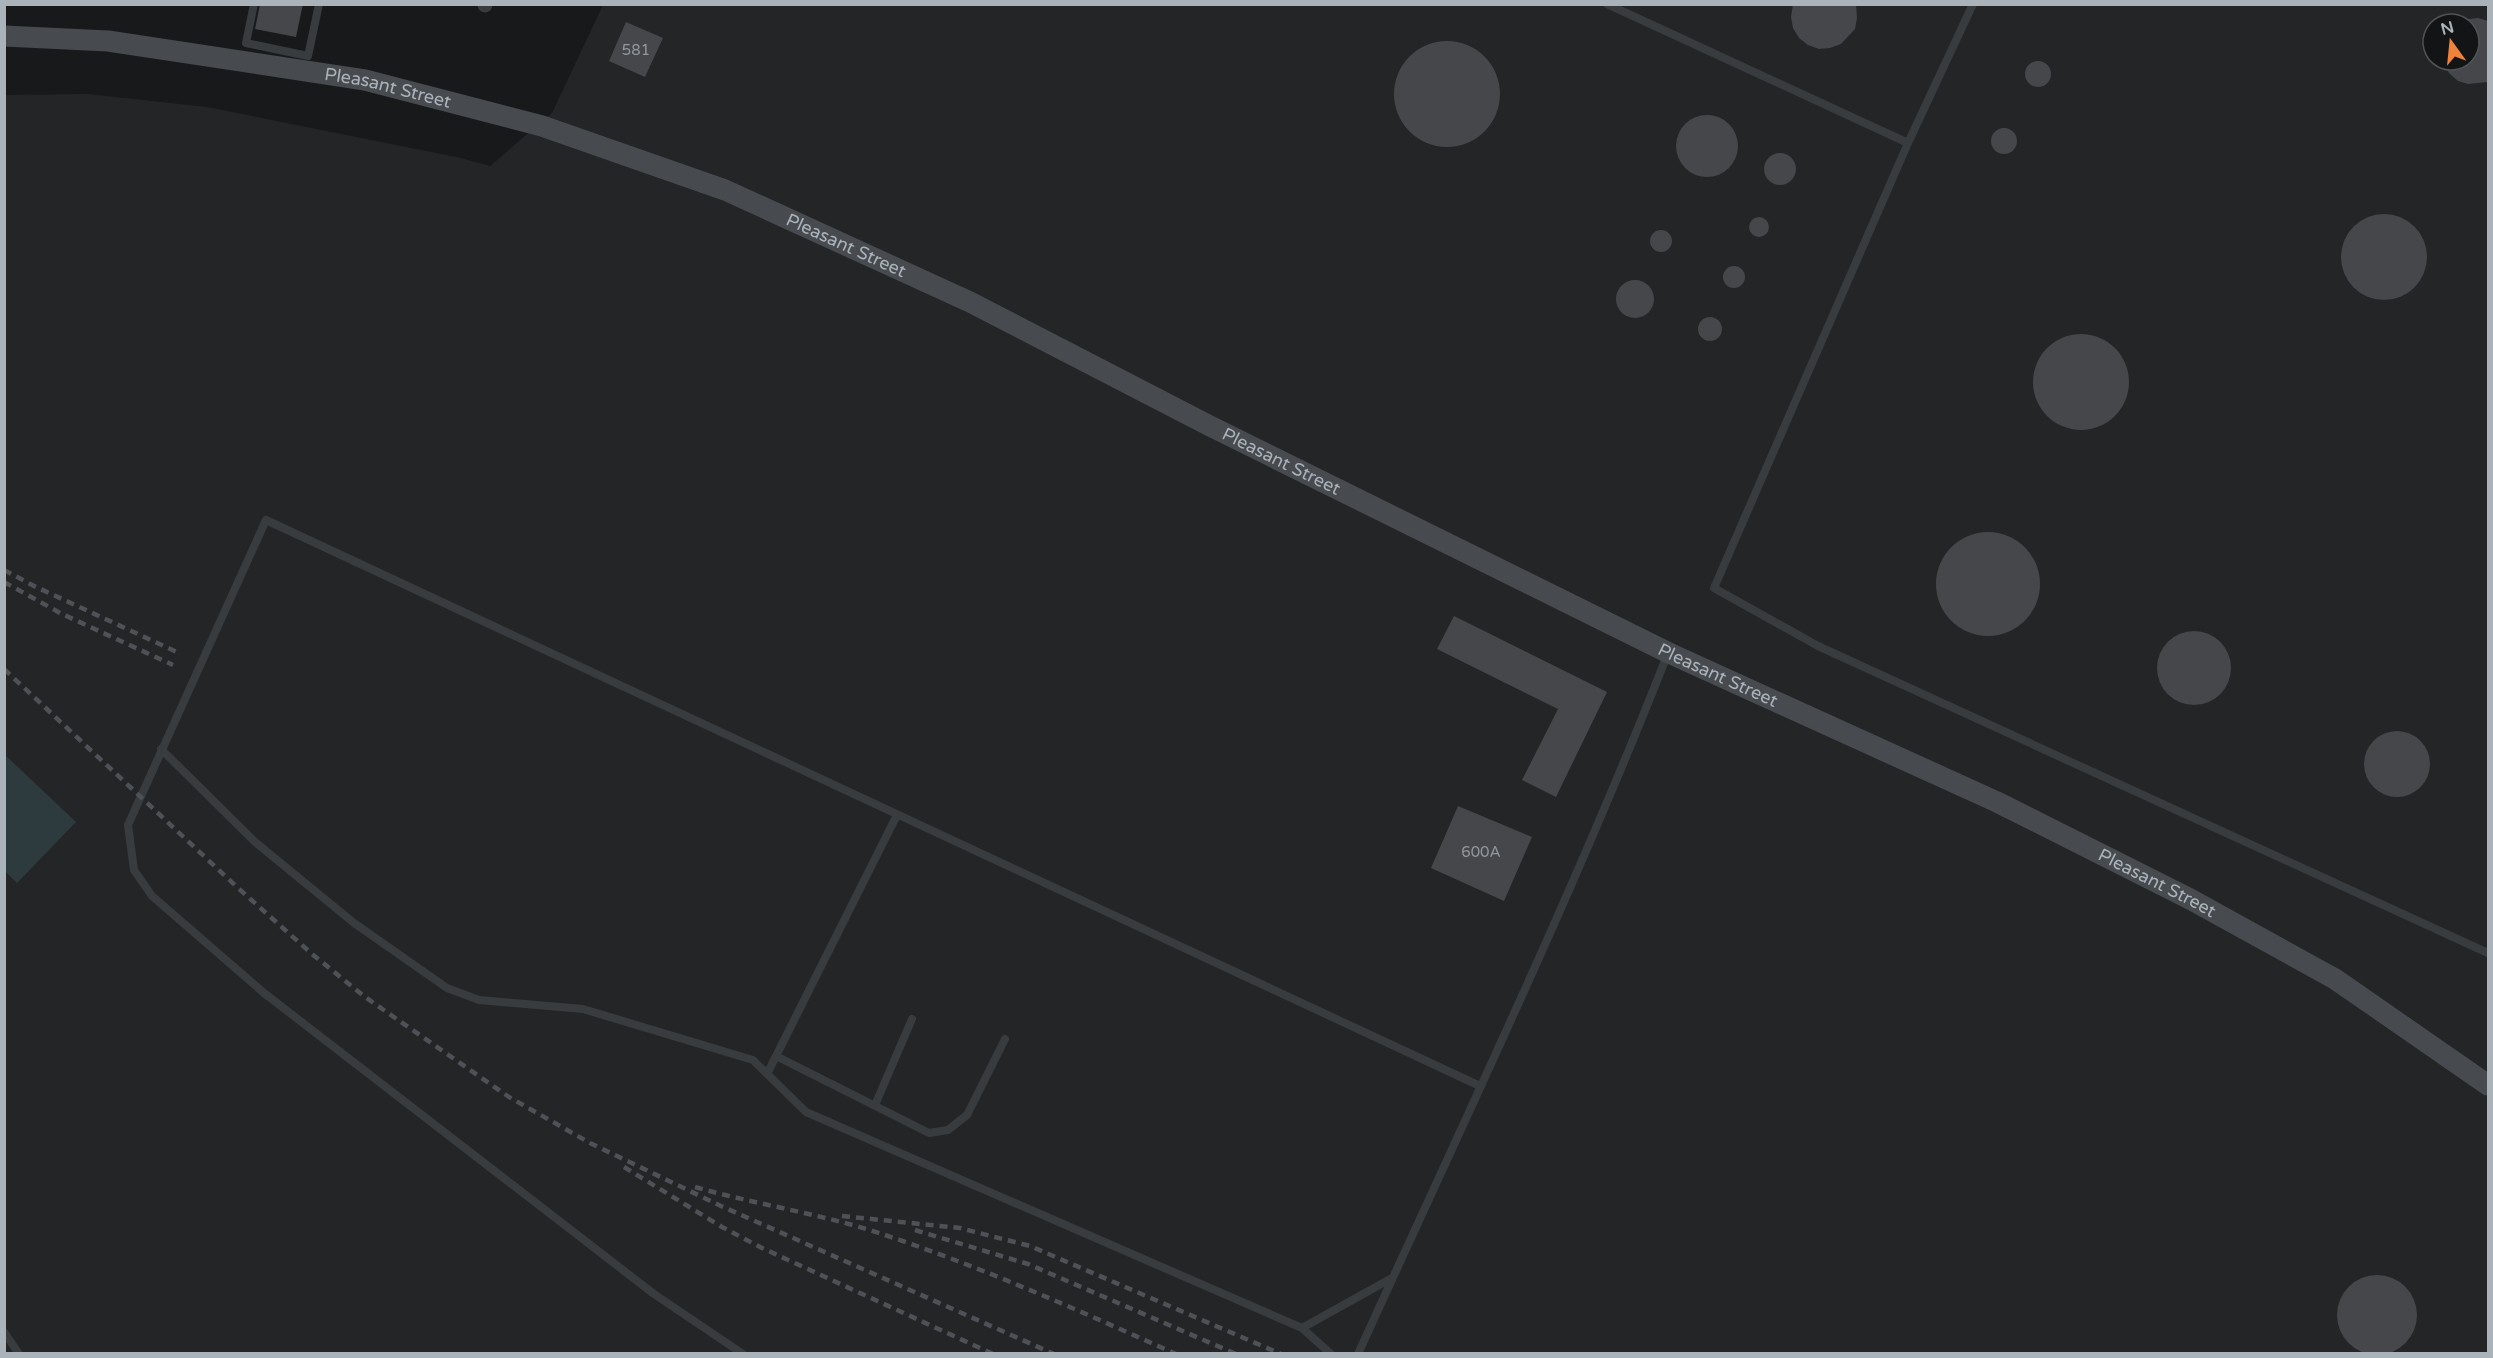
<svg xmlns="http://www.w3.org/2000/svg" width="2493" height="1358" viewBox="0 0 2493 1358" font-family="'Varela Round',sans-serif">
  <rect width="100%" height="100%" fill="#18191a"/>
  <path fill="#242527" fill-rule="evenodd" d="M603 5H2488V1353H5L4 95 88 94 207 107 461 158 490 166 552 113ZM2433 24H2469V60H2433Z"/>
  <path fill="#2e3b3e" d="M4 754 76 822 17 883 5 871Z"/>
  <path fill="#45474a" d="M260 4H303L296 37 255 29Z
    M1793 4H1856L1857 18 1855 29 1841 44 1830 48 1819 49 1808 45 1799 38 1793 28 1791 17Z
    M2478 18 2488 21V82L2468 84 2458 81 2449 73 2442 60H2469V19Z
    M626 22 663 38 645 77 609 61Z
    M1394 94a53 53 0 1 1 106 0a53 53 0 1 1-106 0Z
    M2025 74a13 13 0 1 1 26 0a13 13 0 1 1-26 0Z
    M1676 146a31 31 0 1 1 62 0a31 31 0 1 1-62 0Z
    M1991 141a13 13 0 1 1 26 0a13 13 0 1 1-26 0Z
    M1764 169a16 16 0 1 1 32 0a16 16 0 1 1-32 0Z
    M2341 257a43 43 0 1 1 86 0a43 43 0 1 1-86 0Z
    M1749 227a10 10 0 1 1 20 0a10 10 0 1 1-20 0Z
    M1650 241a11 11 0 1 1 22 0a11 11 0 1 1-22 0Z
    M1723 277a11 11 0 1 1 22 0a11 11 0 1 1-22 0Z
    M1616 299a19 19 0 1 1 38 0a19 19 0 1 1-38 0Z
    M1698 329a12 12 0 1 1 24 0a12 12 0 1 1-24 0Z
    M2033 382a48 48 0 1 1 96 0a48 48 0 1 1-96 0Z
    M1936 584a52 52 0 1 1 104 0a52 52 0 1 1-104 0Z
    M1454 616 1607 692 1556 797 1522 780 1558 709 1437 649Z
    M2157 668a37 37 0 1 1 74 0a37 37 0 1 1-74 0Z
    M2364 764a33 33 0 1 1 66 0a33 33 0 1 1-66 0Z
    M1458 806 1532 837 1504 901 1431 868Z
    M2337 1315a40 40 0 1 1 80 0a40 40 0 1 1-80 0Z"/>
  <g fill="none" stroke-linecap="round" stroke-linejoin="round">
    <path stroke="#393c3f" stroke-width="8" d="M254 4 246 43 308 56 319 4
      M1607 4 1908 143
      M1973 4 1908 143 1714 588 1818 646 2488 953
      M161 749 254 841 354 923 447 988 479 1000 583 1009 753 1060 806 1112 1302 1328
      M776 1056 929 1133 948 1130 967 1115 1005 1039
      M767 1074 897 815
      M875 1105 912 1019
      M4 1332 19 1354
      M743 1354 654 1294 264 993 152 896 134 870 128 825 266 520 1480 1086
      M1331 1354 1302 1328 1392 1278
      M1358 1354C1464 1121 1575 890 1668 653"/>
    <path stroke="#393c3f" stroke-width="15" d="M485 4V5"/>
    <path stroke="#474b4f" stroke-width="21" id="s1" d="M4 36 108 41 365 80 542 126 725 190 970 302 1210 426 1669 653 1997 802 2190 899 2335 979 2488 1085"/>
    <path stroke="#4e5256" stroke-width="4.5" stroke-dasharray="8 6" stroke-linecap="butt" d="M4 570 34 586 179 653
      M4 582 62 614 173 665
      M4 669 238 888 312 954 365 997 509 1097 590 1143 721 1206 1054 1354
      M624 1167 722 1227 762 1248 993 1354
      M695 1187C758 1205 823 1214 885 1235 984 1268 1080 1311 1176 1354
      M842 1216 960 1228 1030 1246 1281 1354
      M915 1230 1028 1264 1236 1354"/>
  </g>
  <g text-anchor="middle" dominant-baseline="central" stroke-width="4.5" stroke-linejoin="round" paint-order="stroke">
    <g font-size="15" fill="#92989e">
      <text x="636" y="50">581</text>
      <text x="1481" y="852">600A</text>
    </g>
    <g font-size="18" fill="#abb3ba" stroke="#131415">
      <text stroke="none"><textPath href="#s1" startOffset="388">Pleasant Street</textPath></text>
      <text stroke="none"><textPath href="#s1" startOffset="874">Pleasant Street</textPath></text>
      <text stroke="none"><textPath href="#s1" startOffset="1360">Pleasant Street</textPath></text>
      <text stroke="none"><textPath href="#s1" startOffset="1846">Pleasant Street</textPath></text>
      <text stroke="none"><textPath href="#s1" startOffset="2332">Pleasant Street</textPath></text>
    </g>
  </g>
  <rect width="2493" height="1358" fill="none" stroke="#abb3ba" stroke-width="12"/>
  <g transform="translate(2451 42) rotate(345)"><circle r="28" fill="#131415" stroke="#505457" stroke-width="1.5"/>
  <path d="M0-4.5L10 22L0 15L-10 22Z" fill="#f0833b"/>
  <text y="-9" font-size="16" font-weight="bold" text-anchor="middle" fill="#abb3ba">N</text>
  </g>
</svg>
